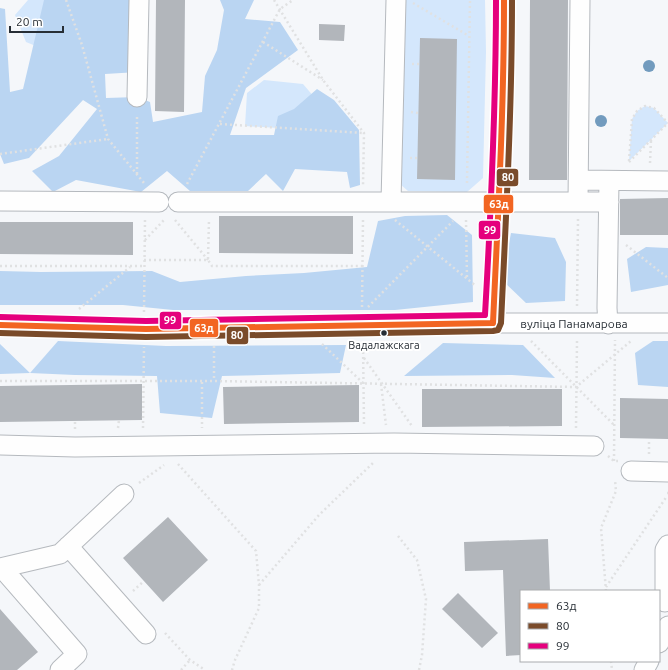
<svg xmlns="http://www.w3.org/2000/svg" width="668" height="670" viewBox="0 0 668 670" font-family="Ubuntu,sans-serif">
  <rect width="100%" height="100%" fill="#f5f7fa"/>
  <path fill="#d4e7fc" d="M28 0H77L53 53 26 42 15 15Z
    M405 0H485L486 52 483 178 467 192 408 191 400 184Z
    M264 80 303 84 315 98 313 130 245 126 247 93Z
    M645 106 654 108 668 123 629 161 632 119 637 111Z"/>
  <path fill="#bad5f2" d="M44 0H139L138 72 105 74 106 98 137 97 150 102 153 122 202 112 205 76 217 50 224 10 220 0H254L245 19 280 22 298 50 246 88 230 135H274L278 116 294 109 317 89 334 100 359 130 360 185 350 188 347 172 295 169 283 191 266 174 248 191H190L167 171 141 192 76 180 53 192 32 171 59 156 97 109 83 100 29 158 4 164 0 154V8L5 9 10 92 23 89Z
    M447 215 472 235 473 302 395 310H173L123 305H0V271L41 272 152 271 180 282 246 276 304 273 367 267 378 221 405 216Z
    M511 233 555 238 566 262 565 301 526 303 502 280Z
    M646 247 668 248V285L631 292 627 259Z
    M58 341 166 346 346 345 340 373 222 376 212 418 160 413 157 376 75 375 30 373 0 374V344L30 373Z
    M653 341H668V387L638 385 635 353Z
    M443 343 523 345 555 378 512 375 404 376Z"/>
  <path fill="#b2b6bb" d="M156 0H185L184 112 155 111Z
    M530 0H568L567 180H529Z
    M319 24 345 25 344 41 319 40Z
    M420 38 457 39 455 180 417 179Z
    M668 198V235H620V199Z
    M219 216H353V254L219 253Z
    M0 222H133V255L0 254Z
    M142 384V420L0 422V386Z
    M359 385V422L224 424 223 387Z
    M422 389H562V426L422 427Z
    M620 398 668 399V439L620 438Z
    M168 517 208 560 163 602 123 558Z
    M548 539 550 591H521V655L506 656 503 570 465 571 464 542Z
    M458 593 498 633 482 648 442 609Z
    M0 609 38 652 17 670H0Z"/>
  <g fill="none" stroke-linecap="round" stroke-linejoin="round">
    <g stroke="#b5b9be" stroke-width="21">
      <path id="minor" d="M137 97 139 0
        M579 180 668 181
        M0 201 159 202
        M178 202H609
        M391 202 396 0
        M578 202 580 0
        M493 323 499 202 504 49V0
        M608 324 607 308 609 181
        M0 325 146 329 493 323H668
        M0 445 75 447 394 443 594 446
        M631 471 668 472
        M68 546 146 634
        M0 568 60 554 124 494
        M2 568 77 654 60 670
        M665 602V550L668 545
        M659 643 668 626
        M644 670 649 661"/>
    </g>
    <path stroke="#e0e1e2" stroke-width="2.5" stroke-dasharray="2 3" stroke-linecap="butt" d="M66 0 82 45 108 139 144 183
      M274 0 323 80 364 133 363 185
      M413 3 469 36
      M263 42 323 80
      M412 64H419
      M411 112 418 113
      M220 124 363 133
      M0 154 108 139
      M410 158H417
      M629 161 632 119 637 111 645 106 654 108 668 123
      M629 162 668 123
      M650 163 651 140
      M137 174V115
      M467 183 470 0
      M187 184 280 9 293 0
      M175 220 208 260
      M395 220 476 286
      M466 220 467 279
      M145 240 164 220
      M626 245 668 278
      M208 259 209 220
      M144 260H208L212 266H363
      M0 266H144
      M577 306 578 219
      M362 307 363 220
      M368 307 453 221
      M79 309 130 267
      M144 312 145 219
      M531 341 614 425
      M363 342 364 425
      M322 344 363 383
      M214 346V381
      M364 358 412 426
      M0 381H214L576 387 631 341
      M202 382V428
      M381 384 386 425
      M118 428 119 420
      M143 428 144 347
      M576 428 577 341
      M75 429V421
      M649 454V439
      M608 456 614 461H618
      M614 461 615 340
      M178 464 256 551 259 585V608L235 660 232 670
      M139 483 164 465
      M667 493H668
      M398 536 417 560 426 599 422 655 419 670
      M259 585 319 515 374 462
      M606 587 667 496
      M133 591 144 581
      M606 591 601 528 616 491 615 480
      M165 633 190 660 205 670
      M611 661 612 670
      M181 670 190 660"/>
    <use href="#minor" stroke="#fefefe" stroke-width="19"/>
    <g stroke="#fff" stroke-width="9">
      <path id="bus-1" d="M0 325 146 329 493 323C498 215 504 108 504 0"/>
    </g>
    <g stroke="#fff" stroke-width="9">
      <path id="bus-2" d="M0 333 146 337 493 331 498 330 501 323C506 216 512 108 512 0"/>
    </g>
    <g stroke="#fff" stroke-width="9">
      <path id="bus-3" d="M0 317 146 321 485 315C491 210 496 105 496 0"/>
    </g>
    <use href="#bus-1" stroke="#f26522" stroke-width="6"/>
    <use href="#bus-2" stroke="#7a4b2a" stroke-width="6"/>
    <use href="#bus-3" stroke="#e5007d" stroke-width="6"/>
  </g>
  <g fill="#729bbe">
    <circle cx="649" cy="66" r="6"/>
    <circle cx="601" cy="121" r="6"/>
  </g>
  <circle fill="#272e35" stroke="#fff" stroke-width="1.5" cx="384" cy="333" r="3.5"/>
  <g text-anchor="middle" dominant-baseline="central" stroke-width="4" stroke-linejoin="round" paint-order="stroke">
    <g font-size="11" fill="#272e35" stroke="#fff">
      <text x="384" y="345">Вадалажскага</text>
    </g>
    <g font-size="12" fill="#272e35" stroke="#fff">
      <text x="574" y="323">вуліца Панамарова</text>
    </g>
  </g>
  <g stroke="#fff" stroke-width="1.5">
    <rect x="496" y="168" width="23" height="19" rx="4" fill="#7a4b2a"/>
    <rect x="483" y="194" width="31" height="20" rx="4" fill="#f26522"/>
    <rect x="478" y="220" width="23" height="20" rx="4" fill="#e5007d"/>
    <rect x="159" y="311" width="23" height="19" rx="4" fill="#e5007d"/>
    <rect x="189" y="318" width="30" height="20" rx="4" fill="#f26522"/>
    <rect x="226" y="326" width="23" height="19" rx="4" fill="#7a4b2a"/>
  </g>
  <g font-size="11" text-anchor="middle" font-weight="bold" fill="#fff">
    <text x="508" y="181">80</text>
    <text x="499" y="208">63д</text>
    <text x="490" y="234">99</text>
    <text x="170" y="324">99</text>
    <text x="204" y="332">63д</text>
    <text x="237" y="339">80</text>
  </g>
  <rect x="520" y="590" width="140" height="72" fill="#ffffff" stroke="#a9abae"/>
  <rect x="528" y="603" width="20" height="6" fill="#f26522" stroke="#a9abae"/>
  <text x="556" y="610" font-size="12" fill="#272e35">63д</text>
  <rect x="528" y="623" width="20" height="6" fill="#7a4b2a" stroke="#a9abae"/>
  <text x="556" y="630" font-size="12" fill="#272e35">80</text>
  <rect x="528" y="643" width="20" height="6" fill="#e5007d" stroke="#a9abae"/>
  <text x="556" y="650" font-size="12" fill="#272e35">99</text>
  <path d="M10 26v6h53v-6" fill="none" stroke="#272e35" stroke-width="2"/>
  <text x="16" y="26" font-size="12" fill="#272e35" stroke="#ffffff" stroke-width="3" paint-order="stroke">20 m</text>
</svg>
